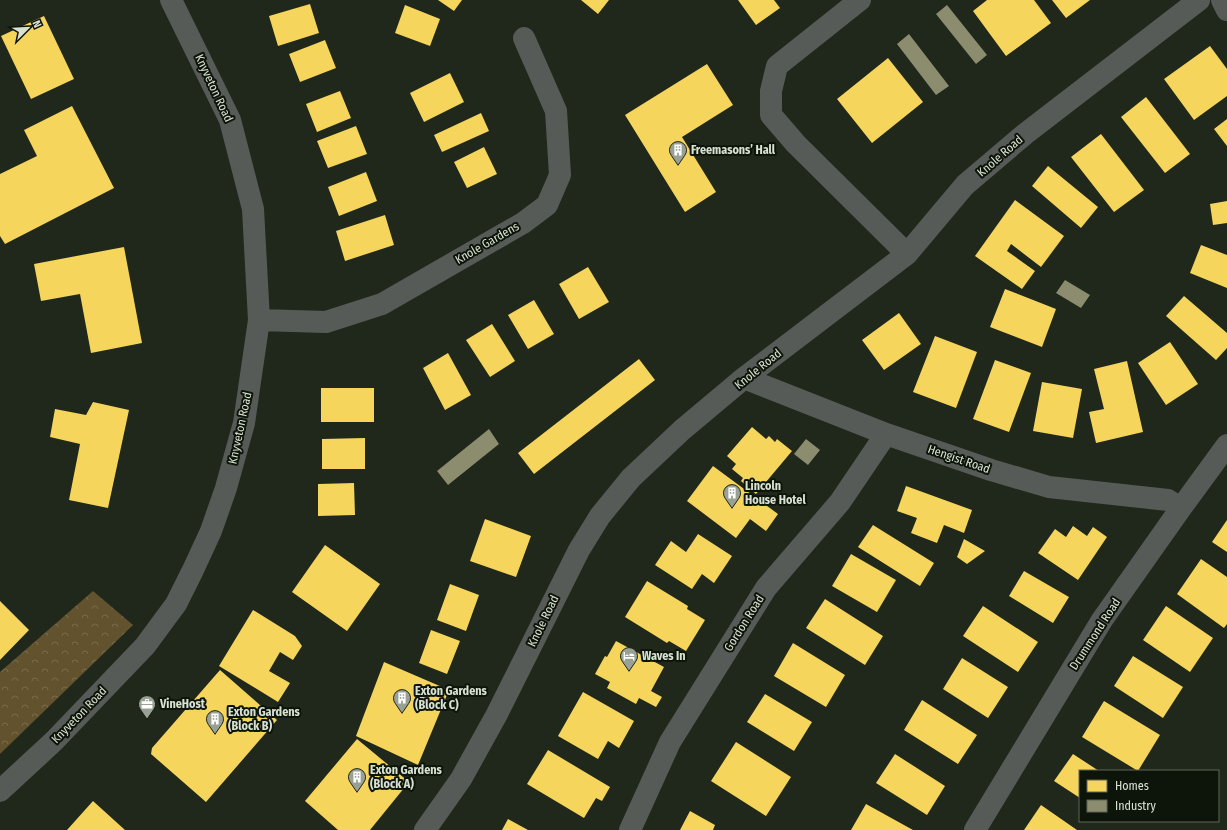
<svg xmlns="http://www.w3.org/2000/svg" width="1227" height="830" viewBox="0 0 1227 830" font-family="'Fira Sans Condensed',sans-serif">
  <defs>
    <pattern id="forest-crowns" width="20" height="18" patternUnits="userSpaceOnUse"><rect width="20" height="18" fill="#63522e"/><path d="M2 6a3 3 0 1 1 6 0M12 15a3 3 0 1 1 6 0" fill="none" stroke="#796b4b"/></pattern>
  </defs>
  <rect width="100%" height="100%" fill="#20281b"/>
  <path fill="url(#forest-crowns)" d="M93 591 133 625 0 754V672Z"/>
  <path fill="#f6d55c" d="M438 0H462L454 11Z
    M581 0H609L598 14Z
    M738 0H774L780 8 756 25Z
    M987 0H1034L1051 23 1006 56 973 11Z
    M1052 0H1090L1066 18Z
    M310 4 319 33 278 46 269 16Z
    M405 5 440 19 430 46 395 33Z
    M44 16 74 79 31 99 1 36Z
    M325 40 336 68 300 82 289 54Z
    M1210 46 1227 69V96L1194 120 1164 79Z
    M888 58 923 102 872 143 837 99Z
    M707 64 733 105 682 137 716 192 685 212 625 115Z
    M450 73 464 102 424 122 410 93Z
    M340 91 351 118 317 132 306 104Z
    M1146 97 1190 154 1165 173 1121 117Z
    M72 106 114 188 5 244 0 236V174L37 156 24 130Z
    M481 113 489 131 442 152 434 135Z
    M1227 119V146L1214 129Z
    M356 126 367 154 328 168 317 141Z
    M1101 134 1144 190 1114 212 1071 157Z
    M484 147 497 174 467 188 454 162Z
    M1048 166 1098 207 1081 228 1032 186Z
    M366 172 377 201 339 216 328 187Z
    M1015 200 1064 236 1041 267 1011 244 1007 251 1035 271 1022 289 975 256Z
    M1227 201V223L1213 225 1210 204Z
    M385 215 394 245 345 261 336 231Z
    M1201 245 1227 255V288L1190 273Z
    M124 247 142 343 91 353 80 294 41 301 34 264Z
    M588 267 609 302 579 319 559 284Z
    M1005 289 1056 309 1042 347 990 327Z
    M1184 296 1227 333V348L1216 360 1166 316Z
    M534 300 554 334 528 349 508 315Z
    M899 313 921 344 884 370 862 340Z
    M492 324 515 361 490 377 466 340Z
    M935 336 977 352 956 408 913 392Z
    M1170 342 1198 384 1166 405 1138 363Z
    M448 353 471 395 445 410 423 368Z
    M639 359 655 380 534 474 518 453Z
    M995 360 1031 373 1009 432 973 419Z
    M1127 361 1143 432 1096 443 1089 412 1104 409 1094 369Z
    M1042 382 1082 389 1073 438 1033 431Z
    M321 388H374V422H321Z
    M93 402 129 410 108 508 69 500 80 444 50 437 55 409 86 415Z
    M752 427 766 439 769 436 775 442 777 439 792 451 756 494 741 481 743 478 732 469 736 464 727 456Z
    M365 438V469H322V439Z
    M713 466 778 514 766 531 750 519 736 538 687 501Z
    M354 483 355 515 318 516V484Z
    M906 486 972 510 964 533 944 525 937 543 911 533 917 518 897 511Z
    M485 519 531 536 516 577 470 561Z
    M1227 520V552L1212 542Z
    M873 525 934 563 920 586 858 547Z
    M1073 526 1087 536 1093 527 1107 537 1078 580 1038 553 1055 529 1066 537Z
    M698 534 732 556 714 583 702 574 692 589 655 565 671 541 686 552Z
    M964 539 985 551 967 564 957 557Z
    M325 545 380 584 347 631 292 592Z
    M851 554 896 580 877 612 832 586Z
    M1201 559 1227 577V624L1224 628 1177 594Z
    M1024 571 1069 597 1053 623 1009 596Z
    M647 581 688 606 687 609 705 620 686 651 669 641 667 643 625 617Z
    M450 584 479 595 466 631 437 620Z
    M825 599 883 636 865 665 806 628Z
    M0 601 29 630 0 660Z
    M983 606 1038 642 1018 672 963 636Z
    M1166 606 1213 638 1190 672 1143 640Z
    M253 610 295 636 302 646 293 660 280 652 269 671 290 683 278 702 219 666Z
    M431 630 460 641 447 674 419 663Z
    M616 641 664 667 651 691 662 697 656 707 639 698 636 704 607 688 610 682 595 674 605 656 607 657Z
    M793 643 845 675 826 707 774 676Z
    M1133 656 1183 687 1163 718 1114 686Z
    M962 658 1008 687 988 718 943 689Z
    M384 662 449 690 418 765 356 736Z
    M220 670 277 720 206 802 151 754 152 748Z
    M583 692 634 721 619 748 608 741 598 759 558 736Z
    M765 694 812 722 794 751 747 722Z
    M922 700 977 735 958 764 904 730Z
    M1104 701 1160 735 1138 771 1082 737Z
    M357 739 409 782 370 830H338L305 801Z
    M736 742 791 777 766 816 711 781Z
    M548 750 610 787 602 801 596 798 584 818 527 784Z
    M895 754 945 786 927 815 876 783Z
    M1073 754 1099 771H1080V798L1054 781Z
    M93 801 125 830H67Z
    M866 804 913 830H851Z
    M1041 805 1077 830H1024Z
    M690 811 715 825 713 830H680Z
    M508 819 528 830H502Z"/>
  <path fill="#8c8c6e" d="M947 5 987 55 976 64 936 14Z
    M909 34 949 86 936 95 897 44Z
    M1065 280 1090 295 1081 308 1056 293Z
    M489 429 499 444 448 485 437 471Z
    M806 439 820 450 808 465 794 454Z"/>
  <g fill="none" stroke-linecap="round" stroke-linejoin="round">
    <path stroke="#575b58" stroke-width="22" d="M860 0 777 66 771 91V115L796 144 907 254
      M1222 0 1227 10
      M259 320 326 322 382 304 523 223 547 205 560 175 556 111 524 38
      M744 378 886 434 991 470 1049 487 1168 500 1181 508
      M0 791 54 741 145 646 176 604 193 570 211 531 226 488 244 423 259 320 253 209 230 120 171 0
      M425 830 461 779 497 714 579 550 600 516 631 478 682 430 744 378 907 254 965 185 1025 134 1199 0
      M630 830 670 742 766 588 840 502 886 434
      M975 830 1102 620 1181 508 1227 445"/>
  </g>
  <defs>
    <g id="building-pin" transform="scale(0.9)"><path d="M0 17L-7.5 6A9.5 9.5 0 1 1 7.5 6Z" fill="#98a193" stroke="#0d1409"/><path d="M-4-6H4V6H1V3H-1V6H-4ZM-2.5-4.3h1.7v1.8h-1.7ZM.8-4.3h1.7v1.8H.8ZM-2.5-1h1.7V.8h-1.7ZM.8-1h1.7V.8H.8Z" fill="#fff"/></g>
    <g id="hotel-pin" transform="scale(0.9)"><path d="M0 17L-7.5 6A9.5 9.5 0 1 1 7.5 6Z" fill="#98a193" stroke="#0d1409"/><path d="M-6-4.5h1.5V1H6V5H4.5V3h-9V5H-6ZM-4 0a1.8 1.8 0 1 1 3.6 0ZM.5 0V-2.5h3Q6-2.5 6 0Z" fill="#fff"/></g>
    <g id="office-pin" transform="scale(0.9)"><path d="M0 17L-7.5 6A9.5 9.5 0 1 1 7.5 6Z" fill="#98a193" stroke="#0d1409"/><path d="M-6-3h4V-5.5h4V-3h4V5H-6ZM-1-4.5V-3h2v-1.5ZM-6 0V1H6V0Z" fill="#fff"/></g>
  </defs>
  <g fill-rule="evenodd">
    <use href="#building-pin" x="678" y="150"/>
    <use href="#building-pin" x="732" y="493"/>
    <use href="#hotel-pin" x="629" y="656"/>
    <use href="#building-pin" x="402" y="698"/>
    <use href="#office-pin" x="147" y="704"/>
    <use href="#building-pin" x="215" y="719"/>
    <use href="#building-pin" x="357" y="777"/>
  </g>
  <g text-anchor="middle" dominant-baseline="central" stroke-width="4" stroke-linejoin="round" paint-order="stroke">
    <g font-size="12" fill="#d8e2d3" stroke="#0d1409">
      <text transform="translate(214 88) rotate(65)">Knyveton Road</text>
      <text transform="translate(1000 156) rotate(-41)">Knole Road</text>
      <text transform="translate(487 243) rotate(-30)">Knole Gardens</text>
      <text transform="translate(758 369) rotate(-39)">Knole Road</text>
      <text transform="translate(240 428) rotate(-78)">Knyveton Road</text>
      <text transform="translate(959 459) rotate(19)">Hengist Road</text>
      <text transform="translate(543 621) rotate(-64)">Knole Road</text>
      <text transform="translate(744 623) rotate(-58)">Gordon Road</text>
      <text transform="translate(1095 634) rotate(-57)">Drummond Road</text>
      <text transform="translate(79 715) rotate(-46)">Knyveton Road</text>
    </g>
    <g font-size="12" font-weight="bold" fill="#d8e2d3" stroke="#0d1409" text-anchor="start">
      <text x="691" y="150">Freemasons’ Hall</text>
      <text x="745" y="486">Lincoln<tspan x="745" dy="14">House Hotel</tspan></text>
      <text x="642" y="656">Waves In</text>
      <text x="415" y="691">Exton Gardens<tspan x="415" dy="14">(Block C)</tspan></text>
      <text x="160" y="704">VineHost</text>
      <text x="228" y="712">Exton Gardens<tspan x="228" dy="14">(Block B)</tspan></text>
      <text x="370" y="770">Exton Gardens<tspan x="370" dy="14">(Block A)</tspan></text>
    </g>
  </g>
  <rect x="1079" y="770" width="140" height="52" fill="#0d1409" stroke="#5e665a"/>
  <rect x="1087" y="780" width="20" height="12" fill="#f6d55c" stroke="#5e665a"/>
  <text x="1115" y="790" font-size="12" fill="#d8e2d3">Homes</text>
  <rect x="1087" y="800" width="20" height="12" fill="#8c8c6e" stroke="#5e665a"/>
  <text x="1115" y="810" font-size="12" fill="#d8e2d3">Industry</text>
  <g transform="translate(28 28) rotate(66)" stroke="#0d1409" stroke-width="3" paint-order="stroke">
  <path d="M0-3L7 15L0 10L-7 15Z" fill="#d8e2d3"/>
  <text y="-6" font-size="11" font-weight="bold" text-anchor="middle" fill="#d8e2d3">N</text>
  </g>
</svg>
